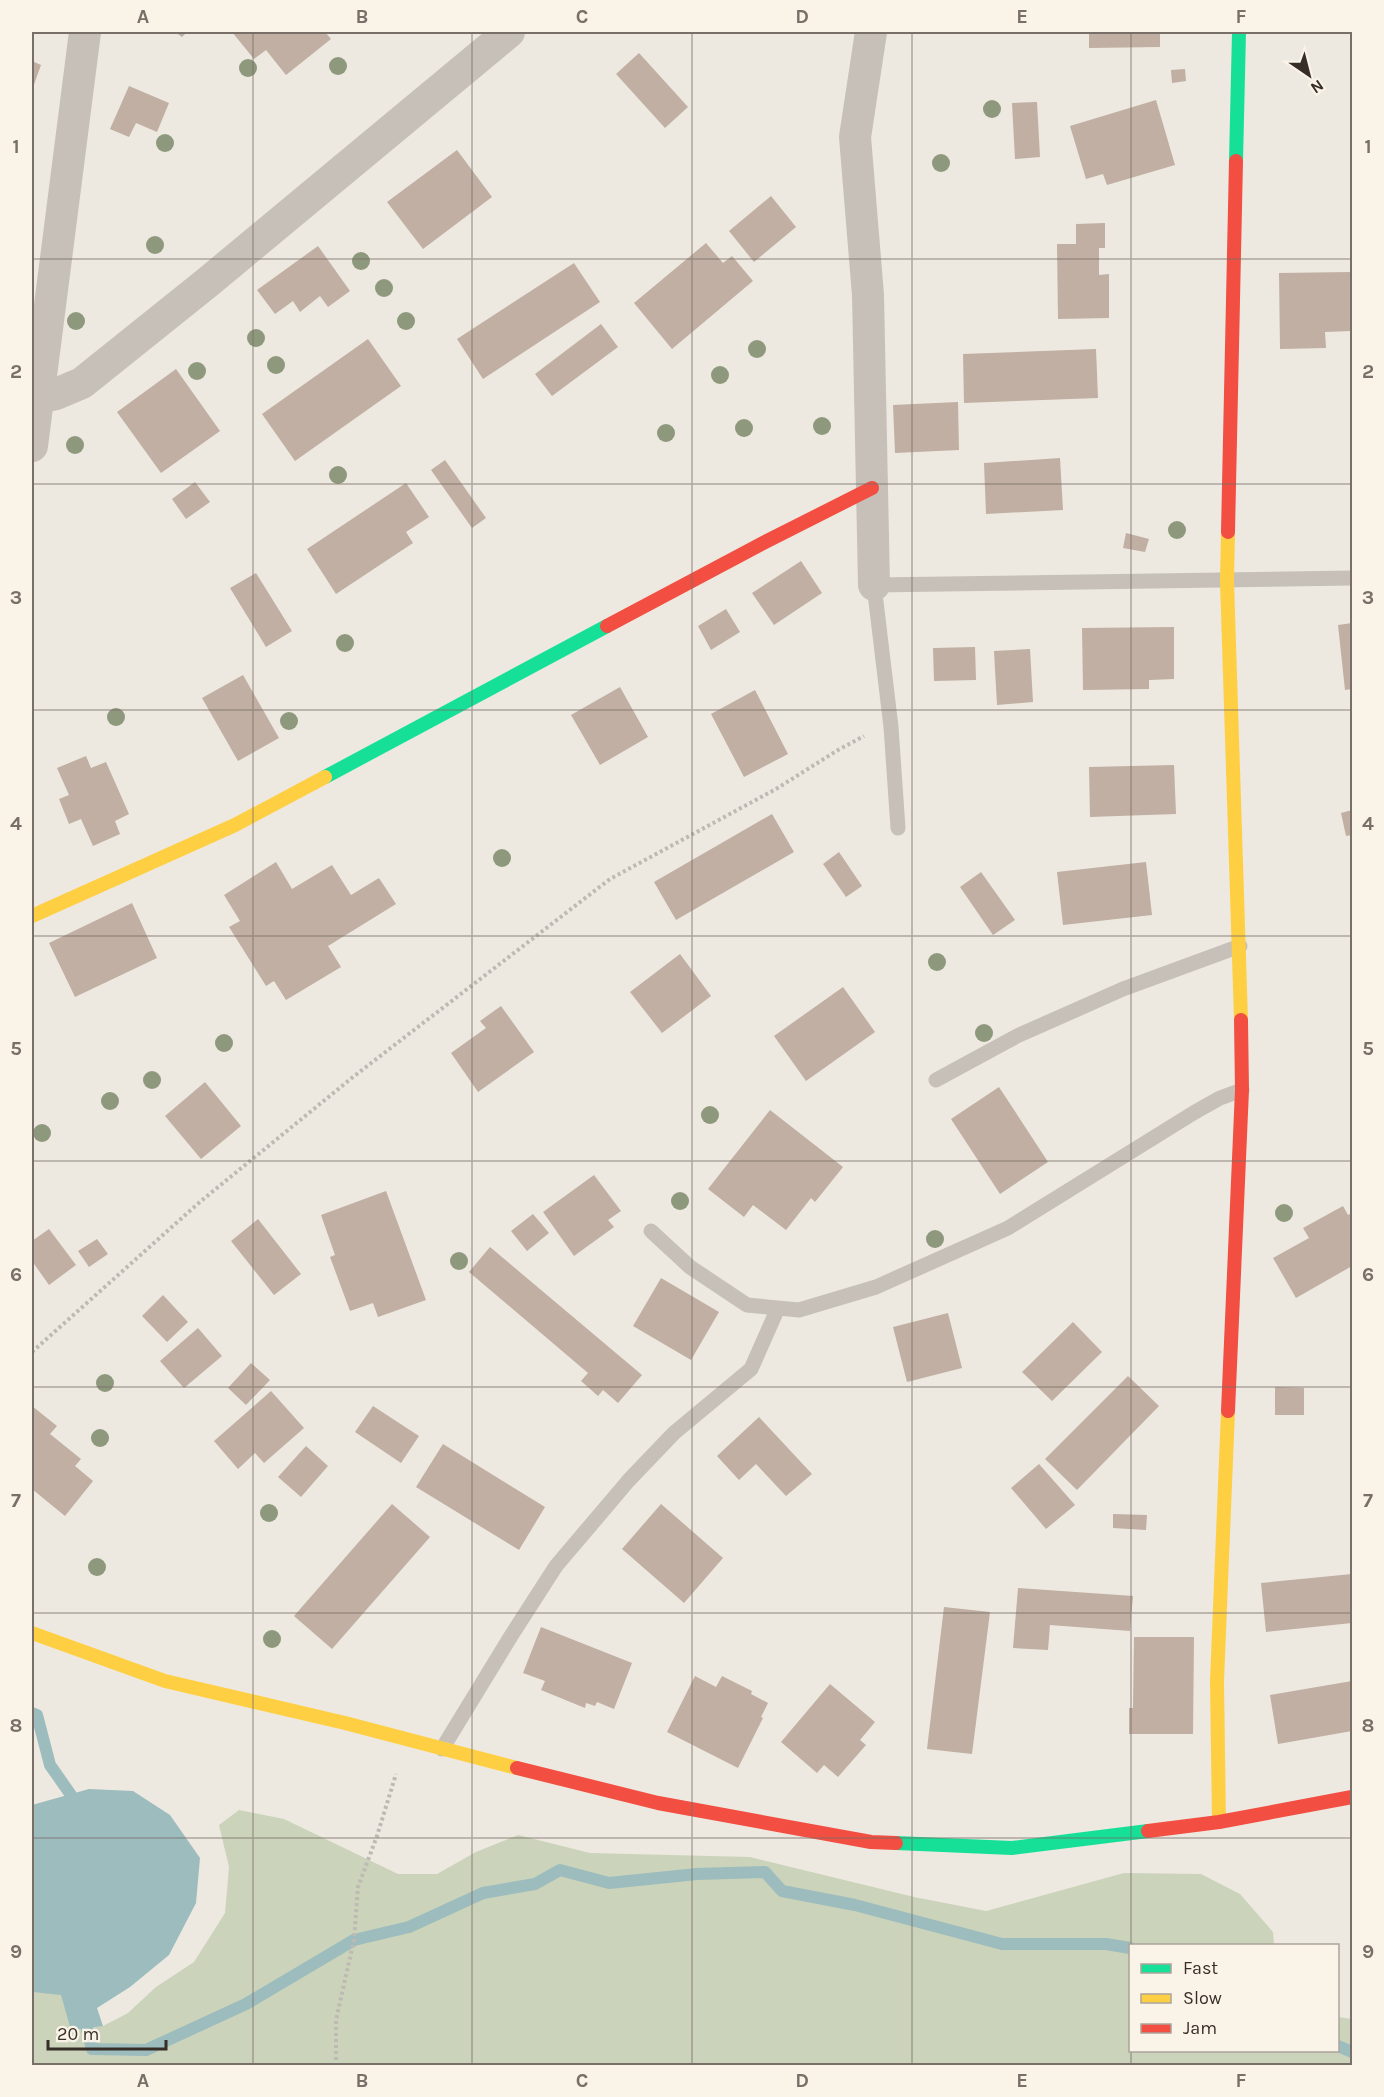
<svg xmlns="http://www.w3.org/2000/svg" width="1384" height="2097" viewBox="0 0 1384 2097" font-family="Karla,sans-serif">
  <rect width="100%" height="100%" fill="#ede9e0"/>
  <path fill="#cbd3ba" d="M239 1810 284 1819 398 1874H437L476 1852 518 1835 590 1853 750 1857 914 1897 986 1911 1124 1873 1201 1874 1240 1894 1273 1932 1274 1945 1130 1946V2050H1338V2017L1352 2019V2065H32V1992L61 1994 103 2026 128 2013 156 1987 194 1962 225 1913 229 1867 219 1825Z"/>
  <path fill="#9cbcbe" d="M89 1789 133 1791 170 1815 200 1858 196 1903 169 1955 130 1987 97 2008 103 2026 71 2030 61 1995 32 1992V1805Z"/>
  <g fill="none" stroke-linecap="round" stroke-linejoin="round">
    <path stroke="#9cbcbe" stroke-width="12" d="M32 1713 37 1715 50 1765 71 1795 70 1811
      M83 2014 92 2049 146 2050 246 2004 354 1940 409 1927 483 1893 535 1884 560 1870 609 1883 697 1874 765 1872 782 1891 855 1905 1002 1944H1106L1130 1948
      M1338 2046 1352 2052"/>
  </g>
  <path fill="#c0afa2" d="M175 32H187L182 37Z
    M232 32H325L331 39 286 75 266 50 254 59Z
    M1089 32H1160V47L1089 48Z
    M639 53 688 107 665 128 616 74Z
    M32 61 41 65 32 90Z
    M1185 69 1186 81 1172 83 1171 70Z
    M129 86 169 103 157 132 136 123 129 137 110 129Z
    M1156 100 1175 165 1107 185 1103 174 1086 179 1070 126Z
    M1037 102 1040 157 1015 159 1012 103Z
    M457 150 492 197 423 249 387 202Z
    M771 196 796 227 754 262 729 231Z
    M1105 223V248H1099V275L1109 274V318L1058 319 1057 244H1076V224Z
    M706 243 723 263 732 256 753 281 672 349 634 303Z
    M318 246 350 291 328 307 320 296 300 312 293 301 275 314 257 290Z
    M574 263 600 302 483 379 457 339Z
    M1352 272V331L1325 332 1326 348 1280 349 1279 273Z
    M601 324 618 347 552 396 535 374Z
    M368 339 401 386 295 461 262 414Z
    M1096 349 1098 398 964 403 963 354Z
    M176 369 220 431 161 473 117 412Z
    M958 402 959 450 895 453 893 405Z
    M1060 458 1063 510 986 514 984 463Z
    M445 460 486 518 472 528 431 470Z
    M195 482 210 502 186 519 172 499Z
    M406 483 429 517 406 532 413 543 336 594 307 549Z
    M1126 533 1149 539 1145 552 1123 548Z
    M801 561 822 593 774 625 752 593Z
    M256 573 292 631 266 647 230 588Z
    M726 609 740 632 711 650 698 626Z
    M1352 623V689L1345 690 1338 625Z
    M1174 627V679L1149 680V689L1083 690 1082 628Z
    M975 647 976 680 934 681 933 648Z
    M1030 649 1033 702 997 705 994 651Z
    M243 675 279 738 238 761 202 698Z
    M620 687 648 737 600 765 571 715Z
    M755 690 788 754 744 777 711 714Z
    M86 756 91 768 106 762 129 814 115 821 120 834 93 846 81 819 69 824 59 799 69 795 57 768Z
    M1174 765 1176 814 1090 817 1089 767Z
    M1352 810V835L1346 836 1341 813Z
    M772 814 794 852 676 920 654 882Z
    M839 852 862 886 846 897 823 864Z
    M276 862 292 889 332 865 351 895 379 878 396 904 328 946 341 967 286 1000 274 981 266 986 229 927 240 921 224 895Z
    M1146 862 1152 915 1063 925 1057 872Z
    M981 872 1015 920 993 935 960 887Z
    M132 903 157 958 75 997 49 943Z
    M680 954 711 996 662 1033 630 992Z
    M843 987 875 1032 806 1081 774 1036Z
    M501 1006 534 1052 478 1092 451 1053 486 1028 480 1021Z
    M205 1082 241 1126 201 1159 165 1116Z
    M999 1087 1048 1162 1000 1194 951 1119Z
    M770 1110 843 1167 815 1202 811 1198 786 1230 753 1205 744 1217 708 1189Z
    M594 1175 621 1211 608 1220 614 1227 574 1256 543 1212Z
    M386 1191 426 1300 378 1317 373 1303 350 1311 330 1257 335 1255 321 1215Z
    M1343 1206 1348 1215 1352 1213V1266L1296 1298 1273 1258 1309 1238 1303 1228Z
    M533 1214 549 1233 527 1251 511 1231Z
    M258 1219 301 1274 274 1295 231 1241Z
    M49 1229 76 1265 49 1285 32 1261V1241Z
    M97 1239 108 1254 89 1267 78 1251Z
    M490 1247 642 1375 618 1403 603 1390 598 1396 581 1381 588 1373 469 1272Z
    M661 1278 719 1312 691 1360 633 1326Z
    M163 1295 188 1322 167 1342 142 1316Z
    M948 1313 962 1368 907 1382 893 1327Z
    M1073 1322 1102 1352 1052 1401 1022 1372Z
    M198 1328 222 1356 184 1388 160 1361Z
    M251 1363 270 1380 246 1405 228 1388Z
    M1128 1376 1159 1406 1077 1490 1045 1459Z
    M1275 1387 1304 1388V1415H1275Z
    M271 1391 304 1428 264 1463 255 1453 238 1469 214 1441Z
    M32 1406 57 1426 50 1434 81 1459 75 1466 93 1481 65 1516 32 1489Z
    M373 1406 419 1436 401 1463 355 1432Z
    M759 1417 812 1474 786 1496 756 1464 739 1480 717 1456Z
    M443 1444 545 1507 519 1550 416 1487Z
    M306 1446 328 1466 301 1497 278 1477Z
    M1039 1464 1075 1505 1046 1529 1011 1488Z
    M392 1504 430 1537 332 1649 294 1616Z
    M661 1504 723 1558 684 1603 622 1549Z
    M1113 1514 1147 1515 1146 1530 1113 1528Z
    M1352 1574V1623L1266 1632 1261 1583Z
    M1018 1588 1133 1596 1130 1631 1050 1625 1048 1650 1013 1648Z
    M944 1607 990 1612 972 1754 927 1749Z
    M541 1627 632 1663 614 1709 597 1702 595 1706 586 1703 585 1708 541 1690 545 1681 523 1673Z
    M1134 1637H1194L1193 1734H1129V1708H1133Z
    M695 1676 716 1687 722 1676 752 1691 751 1694 768 1703 761 1717 763 1718 738 1768 667 1732Z
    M1352 1681V1731L1278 1744 1270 1695Z
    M830 1684 875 1722 860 1740 866 1745 838 1777 824 1765 817 1773 781 1742Z"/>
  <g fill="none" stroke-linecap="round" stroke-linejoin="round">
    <path stroke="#beb9b2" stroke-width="4" stroke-dasharray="3 3" stroke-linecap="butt" d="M32 1352 201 1201 353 1077 610 879 776 789 838 750 864 736
      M336 2066V2020L354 1940 358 1887 377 1836 396 1774"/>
    <path stroke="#c6c0b9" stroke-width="15" d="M898 828 891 727 874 585 1352 578
      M936 1080 1017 1036 1123 989 1240 946
      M651 1231 690 1267 747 1305 799 1310 876 1287 1008 1228 1195 1112 1220 1098 1242 1090
      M442 1749 511 1636 556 1566 629 1480 674 1433 751 1369 778 1308"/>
    <path stroke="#c6c0b9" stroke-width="32" d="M871 32 855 137 868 295 874 585
      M37 398 56 394 82 383 208 282 509 32
      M32 446 85 32"/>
    <path stroke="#16e098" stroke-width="14" d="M1236 161 1239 32
      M325 777 607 626
      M896 1843 1012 1848 1148 1831"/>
    <path stroke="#ffcf43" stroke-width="14" d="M1228 532 1227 581 1241 1020
      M32 916 235 825 325 777
      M32 1633 165 1681 345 1723 517 1768
      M1219 1822 1217 1681 1228 1411"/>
    <path stroke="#f24e42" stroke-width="14" d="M1228 532 1236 161
      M607 626 767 541 872 488
      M1228 1411 1242 1090 1241 1020
      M517 1768 658 1803 871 1842 896 1843
      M1148 1831 1219 1822 1352 1797"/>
  </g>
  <g fill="#8e987c">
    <circle cx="338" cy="66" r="9"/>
    <circle cx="248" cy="68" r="9"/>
    <circle cx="992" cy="109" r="9"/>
    <circle cx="165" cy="143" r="9"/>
    <circle cx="941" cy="163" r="9"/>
    <circle cx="155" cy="245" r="9"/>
    <circle cx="361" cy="261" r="9"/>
    <circle cx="384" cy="288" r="9"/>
    <circle cx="76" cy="321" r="9"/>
    <circle cx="406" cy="321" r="9"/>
    <circle cx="256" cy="338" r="9"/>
    <circle cx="757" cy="349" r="9"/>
    <circle cx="276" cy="365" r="9"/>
    <circle cx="197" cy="371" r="9"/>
    <circle cx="720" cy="375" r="9"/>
    <circle cx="822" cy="426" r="9"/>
    <circle cx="744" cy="428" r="9"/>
    <circle cx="666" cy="433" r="9"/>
    <circle cx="75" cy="445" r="9"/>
    <circle cx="338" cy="475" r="9"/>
    <circle cx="1177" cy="530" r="9"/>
    <circle cx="345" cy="643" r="9"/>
    <circle cx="116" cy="717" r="9"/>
    <circle cx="289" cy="721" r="9"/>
    <circle cx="502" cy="858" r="9"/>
    <circle cx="937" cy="962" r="9"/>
    <circle cx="984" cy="1033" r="9"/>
    <circle cx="224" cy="1043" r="9"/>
    <circle cx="152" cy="1080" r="9"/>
    <circle cx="110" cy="1101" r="9"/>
    <circle cx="710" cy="1115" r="9"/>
    <circle cx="42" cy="1133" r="9"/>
    <circle cx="680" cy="1201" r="9"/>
    <circle cx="1284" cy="1213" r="9"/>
    <circle cx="935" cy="1239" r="9"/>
    <circle cx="459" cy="1261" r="9"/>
    <circle cx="105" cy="1383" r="9"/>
    <circle cx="100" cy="1438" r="9"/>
    <circle cx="269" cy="1513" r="9"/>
    <circle cx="97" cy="1567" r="9"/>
    <circle cx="272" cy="1639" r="9"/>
  </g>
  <path fill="none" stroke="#776f68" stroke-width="1.5" stroke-opacity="0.55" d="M253 32V2066M472 32V2066M692 32V2066M912 32V2066M1131 32V1946M32 259H1352M32 484H1352M32 710H1352M32 936H1352M32 1161H1352M32 1387H1352M32 1613H1352M32 1838H1352M1131 2050V2066"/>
  <rect width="1384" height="2097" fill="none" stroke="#faf3e8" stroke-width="66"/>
  <rect x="1129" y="1944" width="210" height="108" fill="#faf3e8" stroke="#aca49b" stroke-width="1.5"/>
  <rect x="1141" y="1964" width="30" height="9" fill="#16e098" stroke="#aca49b" stroke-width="1.5"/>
  <text x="1183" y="1974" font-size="18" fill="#372e28">Fast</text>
  <rect x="1141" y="1994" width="30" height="9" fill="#ffcf43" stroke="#aca49b" stroke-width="1.5"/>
  <text x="1183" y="2004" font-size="18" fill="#372e28">Slow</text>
  <rect x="1141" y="2024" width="30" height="9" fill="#f24e42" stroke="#aca49b" stroke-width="1.5"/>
  <text x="1183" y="2034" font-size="18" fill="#372e28">Jam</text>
  <g transform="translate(1309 75) rotate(145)" stroke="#faf3e8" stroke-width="4.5" paint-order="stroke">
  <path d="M0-4.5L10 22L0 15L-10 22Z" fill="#372e28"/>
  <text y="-9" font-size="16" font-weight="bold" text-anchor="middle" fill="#372e28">N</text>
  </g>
  <path d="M48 2040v9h118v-9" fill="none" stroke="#372e28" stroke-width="3"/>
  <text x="57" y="2040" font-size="18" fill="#372e28" stroke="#faf3e8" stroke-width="4.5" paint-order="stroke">20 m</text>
  <rect x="33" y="33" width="1318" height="2031" fill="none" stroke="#776f68" stroke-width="2"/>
  <g font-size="20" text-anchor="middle" font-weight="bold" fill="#776f68">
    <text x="143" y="23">A</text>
    <text x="362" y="23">B</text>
    <text x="582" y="23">C</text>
    <text x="802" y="23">D</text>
    <text x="1022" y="23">E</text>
    <text x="1241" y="23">F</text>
    <text x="16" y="153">1</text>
    <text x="1368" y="153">1</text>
    <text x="16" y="378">2</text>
    <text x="1368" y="378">2</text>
    <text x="16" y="604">3</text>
    <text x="1368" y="604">3</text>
    <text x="16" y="830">4</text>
    <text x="1368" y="830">4</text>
    <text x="16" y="1055">5</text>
    <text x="1368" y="1055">5</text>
    <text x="16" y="1281">6</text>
    <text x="1368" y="1281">6</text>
    <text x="16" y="1507">7</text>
    <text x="1368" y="1507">7</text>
    <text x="16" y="1732">8</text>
    <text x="1368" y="1732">8</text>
    <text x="16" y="1958">9</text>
    <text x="1368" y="1958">9</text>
    <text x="143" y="2087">A</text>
    <text x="362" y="2087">B</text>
    <text x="582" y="2087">C</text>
    <text x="802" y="2087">D</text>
    <text x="1022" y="2087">E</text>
    <text x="1241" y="2087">F</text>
  </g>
</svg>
